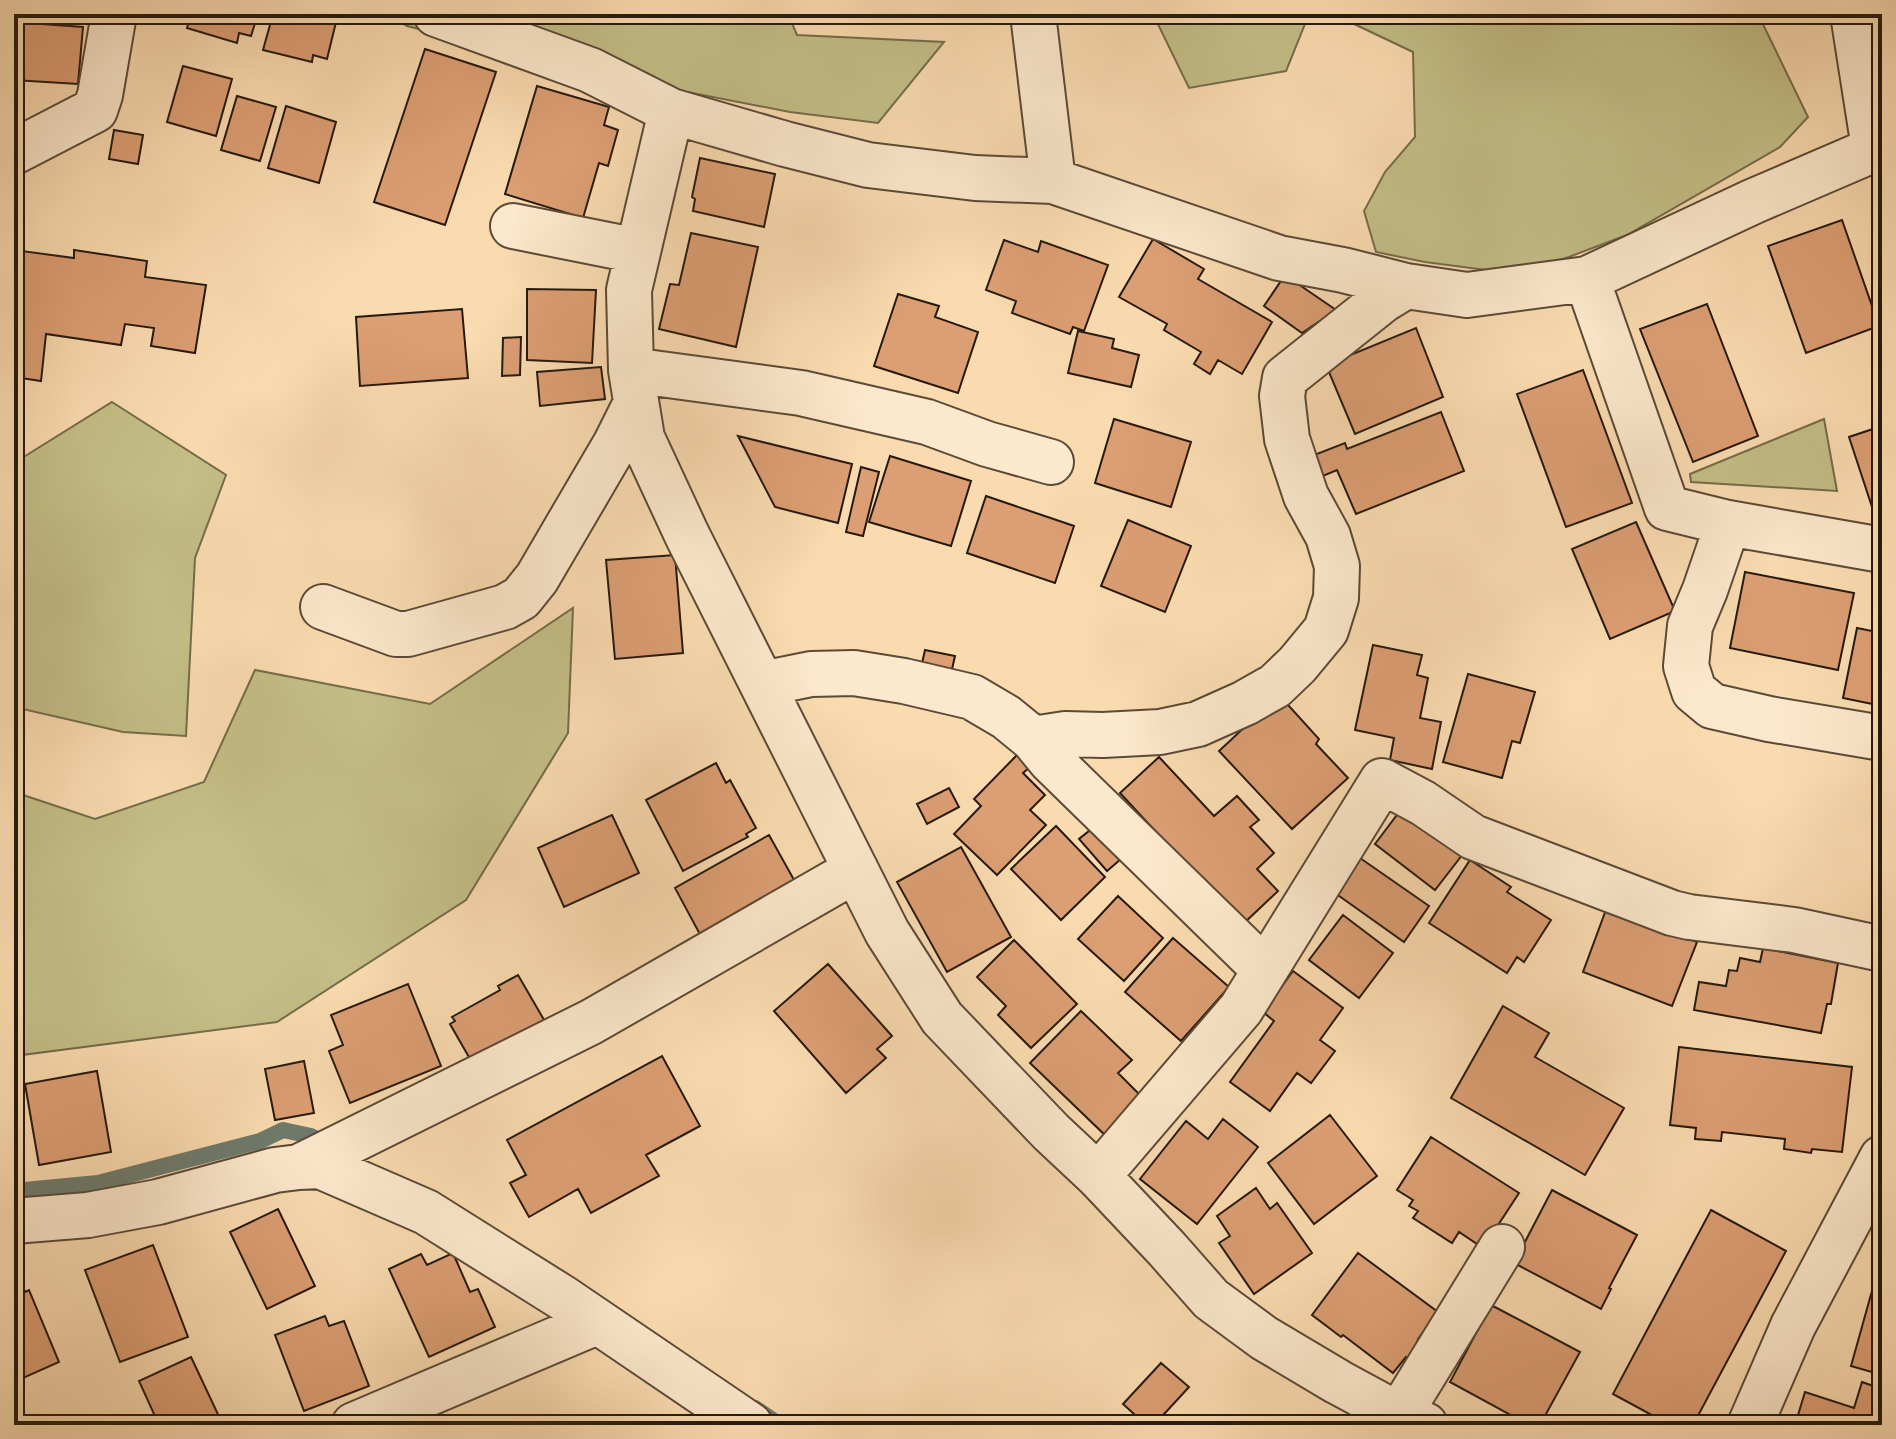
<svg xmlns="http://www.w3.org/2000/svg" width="1896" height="1439" viewBox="0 0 1896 1439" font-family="'Old Standard TT',serif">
  <rect width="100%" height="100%" fill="#fadbb0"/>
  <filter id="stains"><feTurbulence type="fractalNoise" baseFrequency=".0025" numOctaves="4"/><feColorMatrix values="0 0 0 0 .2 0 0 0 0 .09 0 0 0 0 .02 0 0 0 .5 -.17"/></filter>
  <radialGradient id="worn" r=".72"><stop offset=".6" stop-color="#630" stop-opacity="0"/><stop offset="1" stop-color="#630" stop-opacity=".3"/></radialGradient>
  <path fill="#c4be87" stroke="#756c4b" stroke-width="2" d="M387 14H538L551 20 554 14H788L797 35 944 42 878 123 790 112 605 76 407 26Z
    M1153 14H1309L1286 71 1189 88Z
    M1333 14H1758L1808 117 1780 147 1627 235 1566 258 1509 273 1425 262 1376 252 1364 211 1385 172 1415 137 1413 52Z
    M112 402 226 475 195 558 186 736 123 732 14 707V463Z
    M1824 419 1837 491 1691 482 1690 474Z
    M573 608 568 733 466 900 277 1022 14 1056V792L95 819 204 782 255 670 430 704Z"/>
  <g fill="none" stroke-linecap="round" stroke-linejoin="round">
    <path stroke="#6e7b6d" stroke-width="16" d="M14 1191 98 1183 260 1141 283 1130 311 1136 330 1146
      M755 1408 780 1425"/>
  </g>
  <path fill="#dc9e73" stroke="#261a0f" stroke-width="2" d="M191 14H258L251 36 239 33 237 43 187 28Z
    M273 14H338L327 59 313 55 312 62 263 50Z
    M14 22 83 27 78 84 14 80Z
    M425 49 496 72 445 225 374 202Z
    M183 66 232 79 216 136 167 122Z
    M537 86 609 107 604 125 618 130 608 166 599 163 583 218 505 194Z
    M237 96 276 107 260 161 221 150Z
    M286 106 336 122 319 183 268 168Z
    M114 130 143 135 138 164 109 159Z
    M700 158 775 174 764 227 693 211 695 199 692 197Z
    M1842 220 1879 326 1806 353 1768 246Z
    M691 233 758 247 736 347 659 329 670 284 679 285Z
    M1153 239 1204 269 1198 279 1272 322 1242 374 1218 360 1210 374 1194 364 1201 352 1164 330 1167 324 1119 297Z
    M1004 240 1038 252 1041 241 1108 265 1084 331 1073 327 1070 334 1012 313 1016 301 986 290Z
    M74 250 147 261 145 277 206 285 195 353 151 346 154 328 125 324 121 345 46 334 41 381 14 377V353L21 354 23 331 14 329V308L22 251 74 258Z
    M1285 275 1336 310 1302 333 1264 306Z
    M527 289 596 290 592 363 527 360Z
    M898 294 939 306 935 317 978 332 958 393 874 366Z
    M1707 304 1758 436 1693 462 1640 329Z
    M462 309 468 378 360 386 356 317Z
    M1416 328 1443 397 1355 434 1326 365Z
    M1078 331 1114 339 1112 348 1139 355 1131 387 1068 373Z
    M521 337 520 375 502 376 503 338Z
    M601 367 605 399 540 406 537 372Z
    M1583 370 1632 503 1566 527 1517 394Z
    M1441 412 1464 471 1356 514 1337 470 1318 478 1309 457 1345 443 1347 449Z
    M1114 419 1191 442 1171 507 1095 483Z
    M1882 426V511L1874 513 1849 437Z
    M738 436 852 464 838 523 775 507Z
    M890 456 971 481 951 546 869 522Z
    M861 467 879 472 863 536 846 532Z
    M986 496 1074 526 1055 583 967 553Z
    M1128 520 1191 546 1165 612 1101 586Z
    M1636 522 1675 611 1610 639 1572 549Z
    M675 555 683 653 615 659 606 560Z
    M1745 572 1854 593 1838 670 1730 648Z
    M1857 628 1882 633V706L1843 698Z
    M1373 645 1422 655 1417 675 1428 678 1420 718 1441 722 1432 769 1390 760 1394 738 1355 730Z
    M925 650 955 656 950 678 920 672Z
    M1468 674 1535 692 1520 743 1512 741 1502 778 1443 762Z
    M1279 695 1319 739 1316 744 1348 778 1292 829 1219 751Z
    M1017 755 1030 767 1023 773 1045 795 1030 810 1046 825 997 875 954 834 981 806 974 799Z
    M1159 757 1214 816 1237 796 1259 820 1250 827 1274 853 1257 869 1278 891 1242 925 1120 793Z
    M716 763 726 783 730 780 756 828 746 834 748 837 683 871 646 800Z
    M949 788 959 807 927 824 917 804Z
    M1406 803 1466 850 1435 890 1375 844Z
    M612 815 639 873 564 907 538 848Z
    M1056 826 1105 877 1061 920 1011 869Z
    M1094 827 1121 859 1107 871 1079 839Z
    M769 835 798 887 703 940 675 888Z
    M961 847 1011 937 947 972 897 882Z
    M1360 858 1429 906 1404 942 1335 893Z
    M1470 860 1511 887 1507 892 1551 920 1524 962 1517 957 1507 973 1429 923Z
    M1118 896 1163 938 1124 981 1078 939Z
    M1607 907 1697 942 1672 1006 1583 972Z
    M1343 915 1393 953 1359 998 1309 960Z
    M1173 938 1229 987 1181 1041 1125 992Z
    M1014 940 1077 1004 1031 1048 998 1015 1006 1006 977 977Z
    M1763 948 1838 963 1831 1004H1827L1821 1033 1694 1010 1699 982 1726 986 1729 970 1737 971 1740 958 1760 962Z
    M828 964 892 1036 877 1049 886 1058 846 1093 774 1011Z
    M1293 971 1343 1008 1320 1040 1335 1051 1311 1083 1297 1073 1270 1111 1230 1082 1274 1021 1263 1012Z
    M518 975 547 1025 474 1066 450 1024 455 1021 452 1017 500 990 498 986Z
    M408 984 441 1066 350 1103 329 1051 343 1045 331 1015Z
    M1503 1006 1549 1033 1535 1057 1624 1108 1585 1175 1451 1098Z
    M1081 1011 1132 1060 1118 1073 1145 1100 1107 1137 1030 1063Z
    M1679 1047 1852 1067 1842 1152 1812 1149 1811 1153 1784 1149 1785 1139 1722 1132 1721 1141 1695 1139 1696 1128 1670 1125Z
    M662 1056 700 1126 646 1155 659 1176 591 1213 578 1189 529 1217 510 1183 526 1175 507 1140Z
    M304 1061 314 1113 275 1120 265 1069Z
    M97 1071 111 1152 39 1165 25 1084Z
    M1330 1115 1377 1176 1314 1224 1268 1163Z
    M1223 1119 1258 1147 1197 1224 1140 1179 1186 1121 1208 1139Z
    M1431 1137 1519 1193 1483 1248 1459 1232 1452 1243 1413 1218 1418 1211 1409 1206 1413 1200 1397 1190Z
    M1256 1188 1270 1209 1277 1203 1312 1253 1254 1294 1219 1243 1230 1236 1217 1216Z
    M1552 1190 1637 1235 1609 1288 1611 1289 1601 1309 1514 1263Z
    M278 1209 315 1286 267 1309 230 1232Z
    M1711 1210 1786 1251 1693 1425H1670L1613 1394Z
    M153 1245 188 1337 120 1362 85 1270Z
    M453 1253 470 1292 478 1289 495 1327 429 1357 389 1269 421 1254 427 1265Z
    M1358 1253 1438 1312 1418 1339 1429 1347 1416 1365 1406 1357 1393 1373 1343 1335 1341 1337 1312 1315Z
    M1882 1255V1375L1851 1366Z
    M16 1269 25 1292 29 1290 59 1362 14 1382V1270Z
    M1491 1305 1580 1352 1540 1425H1529L1450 1382Z
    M325 1316 329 1326 344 1321 369 1386 304 1411 275 1335Z
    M191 1357 223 1425H159L139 1381Z
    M1161 1363 1189 1387 1154 1425H1146L1123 1404Z
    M1862 1382 1882 1389V1425H1795L1805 1392 1854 1408Z"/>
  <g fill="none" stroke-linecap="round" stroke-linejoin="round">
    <g stroke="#5b4a37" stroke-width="48">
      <path id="street" d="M436 14 590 70 671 111
        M1033 14 1053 181
        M1853 14 1874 148
        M14 152 95 110 100 95 114 14
        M513 226 638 251
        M1587 279 1667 508 1728 523 1882 550
        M631 370 801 393 927 422 987 444 1051 462
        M1728 523 1705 590 1690 626 1686 666 1694 691 1712 706 1769 719 1882 738
        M323 607 396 634H408L505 607 521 598 537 578 616 443 636 403
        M762 684 811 674 854 673 904 681 972 697 1006 717 1033 739 1050 760 1265 970
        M1033 739 1065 734 1103 735 1160 732 1198 724 1245 703 1275 686 1297 665 1326 630 1336 598 1337 566 1328 536 1306 496 1287 439 1282 396 1285 378 1383 300 1406 286
        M299 1167 591 1022 856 870
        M1098 1176 1241 1009 1382 781 1423 803 1473 837 1672 913 1689 917 1794 930 1882 949
        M14 1221 88 1215 158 1202 275 1170 299 1167 320 1166 426 1212 563 1298 750 1425
        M1399 1415 1502 1247
        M354 1425 597 1322
        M1425 1425 1399 1415 1338 1382 1264 1338 1211 1299 1167 1249 1098 1176 1051 1132 942 1018 887 932 687 535 642 438 631 370 629 290 671 111 785 144 868 165 975 178 1053 181 1279 258 1343 270 1406 286 1467 295 1587 279 1754 201 1882 146
        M1750 1425 1793 1326 1882 1158"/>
    </g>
    <use href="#street" stroke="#fce8cc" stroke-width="44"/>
  </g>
  <rect width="1896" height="1439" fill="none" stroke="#fadbb0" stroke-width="48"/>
  <rect x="16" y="16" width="1864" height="1407" fill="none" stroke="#261a0f" stroke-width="4"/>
  <rect x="24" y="24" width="1848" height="1391" fill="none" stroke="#261a0f" stroke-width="2"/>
  <rect width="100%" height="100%" filter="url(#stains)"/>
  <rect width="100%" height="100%" fill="url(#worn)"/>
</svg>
